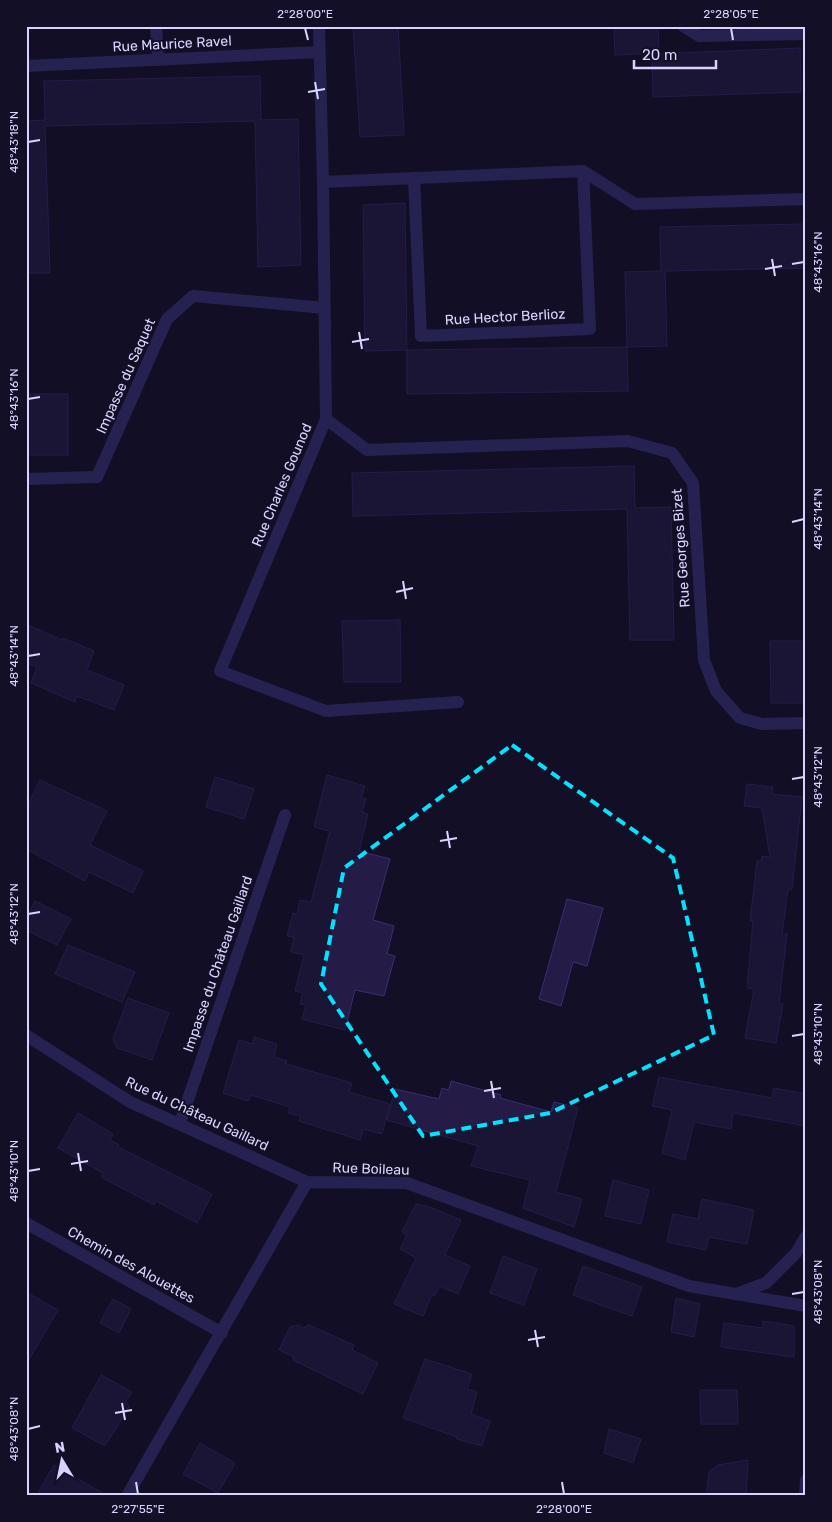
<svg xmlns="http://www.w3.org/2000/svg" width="832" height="1522" viewBox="0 0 832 1522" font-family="Rubik,sans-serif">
  <rect width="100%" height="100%" fill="#130f26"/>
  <path fill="#241b47" stroke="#3b2d73" d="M353 26H398L404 135 360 137Z
    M614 26H658L659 53 615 55Z
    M800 48 801 92 653 97 652 54Z
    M260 76 261 120 298 119 301 265 258 267 255 121 45 126 50 273H26V121L45 120 44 81Z
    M405 203 407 350 365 351 363 205Z
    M806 224V268L665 271 667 346 627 347 625 272 661 271 660 227Z
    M627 347 628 391 407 394V350Z
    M26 394H68V455H26Z
    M634 466 635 508 671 507 674 640H630L627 509 353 516 352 473Z
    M400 620 401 682H344L342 621Z
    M26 624 62 640 63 638 94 651 87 670 124 685 114 710 77 696 75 702 31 683 37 667 26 663Z
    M770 641H806V703H771Z
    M327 775 365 786 361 798 366 799 362 812 368 814 359 851 390 859 373 920 394 926 387 954 395 956 384 996 355 990 345 1030 302 1019 306 1005 300 1004 303 993 295 991 304 955 291 952 294 937 287 936 293 913 297 914 300 900 311 902 330 831 314 827Z
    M215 777 254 789 244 819 206 807Z
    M40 780 107 811 90 845 143 871 133 893 89 872 85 881 26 849V809Z
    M747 784 773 787 772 794 802 797 792 889 788 890 782 934H787L779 1003 783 1004 776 1043 745 1038 754 989 747 988 753 921H750L757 861H761L762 856 770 857 762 808 744 806Z
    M567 899 603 908 587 966 573 962 561 1006 539 999Z
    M35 901 71 919 57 945 26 930V919Z
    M68 945 135 972 122 1002 55 974Z
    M128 998 169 1013 152 1060 117 1048 113 1039Z
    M254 1037 277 1044 274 1057 287 1061 286 1064 352 1083 349 1092 390 1104 382 1134 363 1129 360 1140 299 1121 300 1116 288 1113 290 1107 251 1095 248 1101 223 1093 239 1040 253 1044Z
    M659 1077 772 1098 774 1088 806 1094V1126L733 1113 731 1129 694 1122 685 1160 662 1153 672 1110 652 1106Z
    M451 1081 501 1095 500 1098 551 1112 554 1102 578 1108 556 1192 582 1199 574 1227 523 1208 530 1180 471 1166 478 1146 387 1120 395 1089 439 1099 442 1088 449 1090Z
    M78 1113 113 1134 110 1140 119 1145 118 1147 212 1194 197 1223 156 1201 154 1205 101 1177 103 1173 58 1148Z
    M613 1180 649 1190 641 1224 605 1216Z
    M702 1199 754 1210 747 1244 709 1237 706 1250 667 1242 673 1214 698 1219Z
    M416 1204 430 1207 461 1220 445 1255 470 1266 458 1294 439 1286 435 1295H432L423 1316 394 1304 416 1258 400 1249 407 1235 402 1232Z
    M503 1256 537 1269 524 1305 490 1293Z
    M583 1266 642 1287 632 1316 573 1295Z
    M26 1292 58 1310 26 1365Z
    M676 1298 700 1304 694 1337 671 1332Z
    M113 1299 131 1309 119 1333 100 1323Z
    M763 1321 794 1326V1357L721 1347 724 1323 763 1328Z
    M299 1325 303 1328 309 1325 354 1345 352 1350 378 1363 363 1394 293 1360 294 1357 279 1350 290 1327Z
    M425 1359 472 1374 467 1389 477 1392 471 1414 490 1421 482 1446 457 1439V1437L403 1418Z
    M101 1375 132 1392 126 1401 129 1407 105 1446 72 1428Z
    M700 1390H737L738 1424H701Z
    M609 1429 641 1439 633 1463 604 1453Z
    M200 1443 235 1463 218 1493 183 1474Z
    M748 1460 746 1496H706L709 1472 718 1465Z
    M54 1465 108 1496H36Z"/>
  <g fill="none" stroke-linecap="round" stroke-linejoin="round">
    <path stroke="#3d3a85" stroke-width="12" d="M156 26 158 60
      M319 26 323 182 326 419 220 671 326 711 458 702
      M683 26 699 36 806 34
      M26 66 319 52
      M414 178 421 336 590 329 583 171
      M323 182 583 171 635 204 806 199
      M326 419 367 450 628 441 672 453 693 483 704 660 716 691 740 718 762 724 806 723
      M26 479 97 477 167 319 193 296 325 308
      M26 1035 130 1102 307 1182
      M180 1123 285 815
      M26 1223 222 1333
      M739 1293 766 1283 796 1253 806 1236
      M127 1496 307 1182 407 1183 689 1286 806 1306
      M805 1496 806 1480"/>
  </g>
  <path d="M0 0H832V1522H0ZM512 745 673 858 714 1035 550 1113 423 1136 321 984 344 868Z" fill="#130f26" fill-opacity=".55" fill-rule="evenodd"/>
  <path fill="none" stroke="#00e5ff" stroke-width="4" stroke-dasharray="10 6" stroke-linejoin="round" d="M512 745 673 858 714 1035 550 1113 423 1136 321 984 344 868Z"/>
  <path fill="none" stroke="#d9d4ff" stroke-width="2" d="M305 28 308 40M731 28 733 40M315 82 318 99M308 92 325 89M28 142 40 140M772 259 775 276M792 264 804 262M765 269 782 266M359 332 362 349M352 342 369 339M28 399 40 397M792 522 804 519M403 581 406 599M396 592 413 588M28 656 40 654M792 779 804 777M447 831 450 848M440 841 457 838M28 914 40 912M792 1036 804 1034M491 1081 494 1098M484 1091 501 1088M78 1153 81 1171M71 1164 88 1161M28 1171 40 1169M792 1294 804 1292M535 1330 538 1347M528 1340 545 1337M122 1403 125 1420M115 1413 132 1410M28 1429 40 1426M136 1482 138 1494M562 1482 564 1494"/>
  <g text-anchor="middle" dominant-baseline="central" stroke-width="4" stroke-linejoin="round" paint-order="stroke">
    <g font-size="14" fill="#d9d4ff" stroke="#130f26">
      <text transform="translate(172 44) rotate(-3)">Rue Maurice Ravel</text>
      <text transform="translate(505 317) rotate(-3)">Rue Hector Berlioz</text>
      <text transform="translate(126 376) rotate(-66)">Impasse du Saquet</text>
      <text transform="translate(282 485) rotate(-67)">Rue Charles Gounod</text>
      <text transform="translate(681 548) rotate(-94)">Rue Georges Bizet</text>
      <text transform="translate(218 964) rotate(-71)">Impasse du Château Gaillard</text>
      <text transform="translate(197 1114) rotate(25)">Rue du Château Gaillard</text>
      <text transform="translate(371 1169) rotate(2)">Rue Boileau</text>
      <text transform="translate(131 1265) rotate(29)">Chemin des Alouettes</text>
    </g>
  </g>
  <rect width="832" height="1522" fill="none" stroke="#130f26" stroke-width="55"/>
  <g transform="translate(62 1460) rotate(350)" stroke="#130f26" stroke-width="4" paint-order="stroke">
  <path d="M0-4L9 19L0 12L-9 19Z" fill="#d9d4ff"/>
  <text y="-8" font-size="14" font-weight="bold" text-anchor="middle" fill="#d9d4ff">N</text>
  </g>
  <path d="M634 60v8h82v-8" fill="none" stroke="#d9d4ff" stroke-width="2.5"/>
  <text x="642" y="60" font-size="15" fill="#d9d4ff" stroke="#130f26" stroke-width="4" paint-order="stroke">20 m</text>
  <rect x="28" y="28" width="776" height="1466" fill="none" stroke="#d9d4ff" stroke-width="2"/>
  <g font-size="12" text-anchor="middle" fill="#d9d4ff">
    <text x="305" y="18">2°28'00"E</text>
    <text x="731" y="18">2°28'05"E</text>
    <text transform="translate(14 142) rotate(-90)" y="4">48°43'18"N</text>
    <text transform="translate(818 262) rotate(-90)" y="4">48°43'16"N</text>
    <text transform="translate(14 399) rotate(-90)" y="4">48°43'16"N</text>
    <text transform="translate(818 519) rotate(-90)" y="4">48°43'14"N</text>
    <text transform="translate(14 656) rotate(-90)" y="4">48°43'14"N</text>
    <text transform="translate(818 777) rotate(-90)" y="4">48°43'12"N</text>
    <text transform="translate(14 914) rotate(-90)" y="4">48°43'12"N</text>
    <text transform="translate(818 1034) rotate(-90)" y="4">48°43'10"N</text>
    <text transform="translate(14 1171) rotate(-90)" y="4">48°43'10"N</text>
    <text transform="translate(818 1292) rotate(-90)" y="4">48°43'08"N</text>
    <text transform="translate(14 1429) rotate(-90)" y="4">48°43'08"N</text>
    <text x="138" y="1513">2°27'55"E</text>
    <text x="564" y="1513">2°28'00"E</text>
  </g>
</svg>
